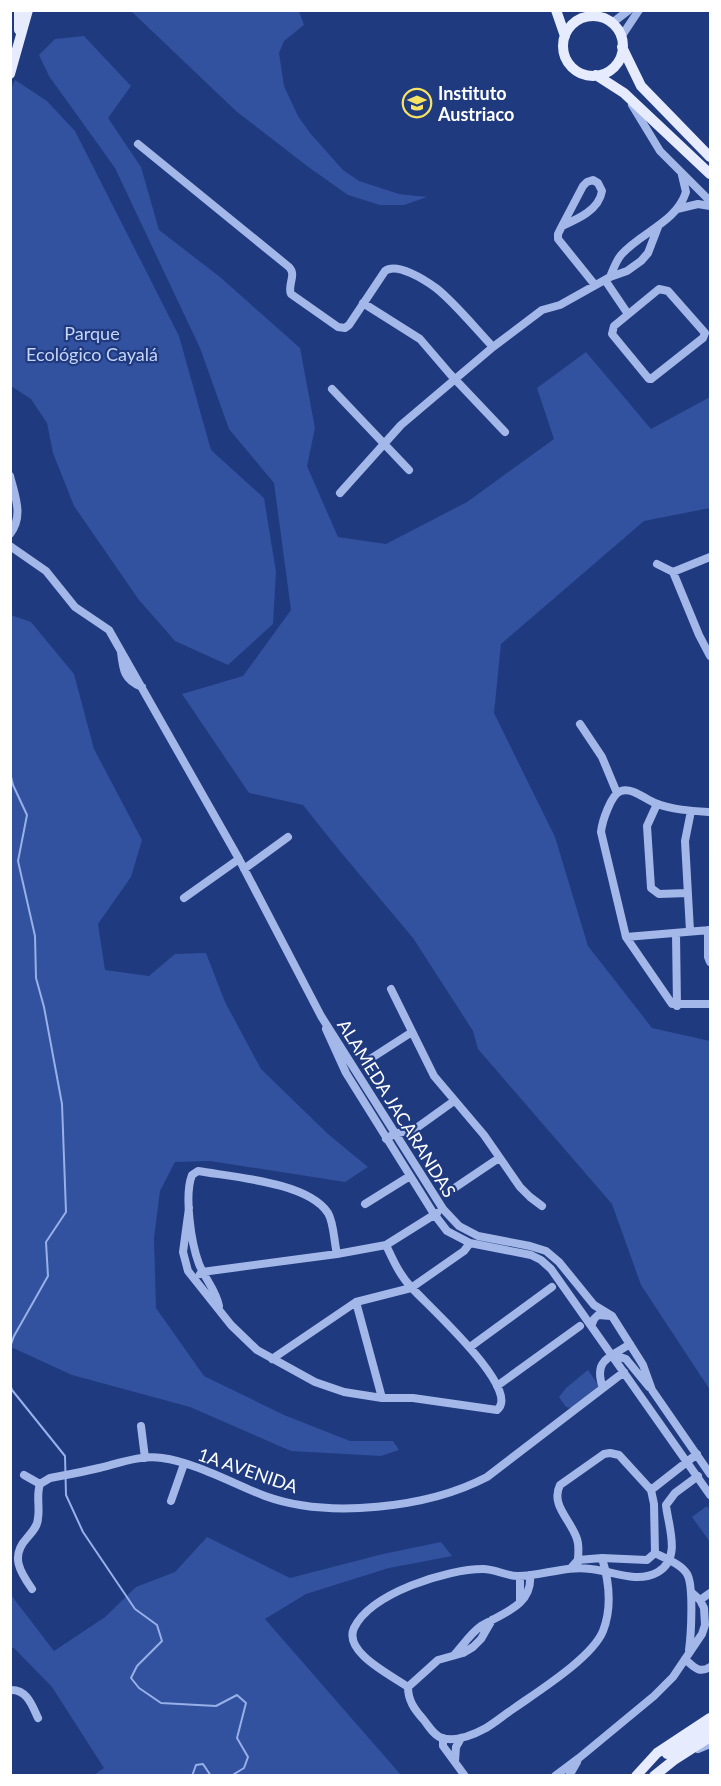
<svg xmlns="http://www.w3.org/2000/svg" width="721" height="1786" viewBox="0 0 721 1786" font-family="Lato,sans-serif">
  <rect width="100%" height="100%" fill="#1f3a7f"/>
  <path fill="#32519e" d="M131 11H299L304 25 284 41 279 53 284 86 298 116 310 133 343 170 359 181 399 194 427 197 404 205H380L348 195 307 166 236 111Z
    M84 36 131 86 108 118 141 167 159 230 220 277 300 348 315 428 307 466 338 537 386 544 467 502 554 439 537 388 586 352 651 429 710 397V508L644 521 501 644 494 713 555 837 588 946 652 1028 710 1041V1390L641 1285 612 1204 478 1049 473 1031 413 938 339 850 303 805 249 793 182 694 243 676 291 610 274 483 229 429 200 348 115 168 49 76 39 55 55 39Z
    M15 80 47 101 75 131 179 336 211 450 264 498 276 572 273 624 228 665 175 641 139 600 74 506 53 453 47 423 31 399 11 386 10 91Z
    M11 615 31 622 74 674 94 749 142 840 131 877 98 924 105 970 149 976 175 954 206 953 225 1002 261 1069 328 1134 368 1167 345 1182 210 1161 175 1162 160 1191 154 1238 156 1308 204 1376 284 1415 350 1441H393L399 1450 381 1456 291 1451 190 1407 72 1375 11 1347Z
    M588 1370 599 1386 571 1408 566 1407 559 1397 566 1388Z
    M707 1506 710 1511V1542L692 1517Z
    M207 1537 290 1578 383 1554 441 1542 452 1556 389 1568 306 1594 265 1619 401 1775H94L104 1768 52 1687 14 1648H11V1595L54 1651 105 1617 136 1587 175 1572Z"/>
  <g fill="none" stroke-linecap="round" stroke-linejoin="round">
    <path stroke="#97b0e9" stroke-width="2" d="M10 773 13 785 27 815 18 861 35 936 36 978 44 1007 62 1104 66 1212 46 1242 48 1276 14 1336 10 1347
      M10 1384 12 1390 65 1456 66 1495 83 1532 135 1609 157 1625 162 1641 137 1666 131 1678 139 1688 161 1703 216 1706 237 1695 246 1703 237 1738 248 1757 244 1768 231 1776
      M192 1776 196 1765 203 1764 211 1776"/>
    <path stroke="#a3b7e8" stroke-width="8" d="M612 23 629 10
      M621 37 639 10
      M632 105 660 151 710 201
      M138 144 289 267C297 275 287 285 291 294L338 327 345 328 349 325 385 271C397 262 425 280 436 288 454 302 476 329 493 347
      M593 180 598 183 602 191C599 210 578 219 562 226L583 186 587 182Z
      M677 209 698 204 710 206
      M562 226 558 234V239L595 285
      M610 277C613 270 616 261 621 255 641 232 676 223 686 192L682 175
      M605 280 628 314
      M659 289 668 291 705 333 703 338 651 379H649L612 334 614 326Z
      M363 303 420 339 450 374 505 432
      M332 389 409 470
      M10 476C15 496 24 516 10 534
      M340 493 401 425 493 347 542 310 560 305 610 277 627 271 641 261 648 253 658 227
      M10 546 46 571 75 607 109 630 239 859 321 1016 443 1209 459 1226 478 1236 530 1246 546 1251 559 1262 594 1305 612 1316 643 1365 652 1390 710 1474
      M657 564 673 572 699 635 710 656
      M673 572 710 557
      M121 652C123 670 124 680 142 687
      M580 724 602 757 617 793
      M657 804 647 826 651 888 659 894 687 893
      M710 812C693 811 672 810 655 803 645 799 632 787 621 791 611 794 602 822 601 832L626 937 672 1004H710
      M244 869 288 837
      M184 898 239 859
      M708 930V957L710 962
      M690 931 685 841 691 811
      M676 933 677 1006
      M626 937 710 930
      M391 989 434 1076 484 1135 520 1187 530 1197 542 1206
      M326 1029 346 1073 434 1214 447 1231 470 1243 531 1255 541 1260 551 1269 710 1495
      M367 1061 412 1032
      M386 1139 394 1134 415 1129 454 1101
      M450 1191 499 1158
      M365 1204 410 1176
      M189 1208 183 1252 188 1271 231 1325 257 1350 315 1382 344 1392 382 1398H413L497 1410C523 1390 426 1304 412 1288 400 1276 393 1260 386 1245
      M200 1274 202 1272 337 1254 386 1245 437 1213
      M356 1302 382 1398
      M219 1306C216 1290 205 1279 199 1264 191 1243 184 1195 192 1175L198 1171C232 1177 308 1182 328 1213 334 1223 334 1242 337 1254
      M592 1324 594 1319 598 1315 611 1316
      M470 1347 552 1287
      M614 1355 626 1359 649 1387
      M272 1359 356 1302 411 1288 464 1251 470 1243
      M497 1386 580 1326
      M603 1388C593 1360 609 1358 630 1344
      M141 1426 145 1458
      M24 1475 40 1484
      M651 1490 697 1454
      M171 1501 184 1464
      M655 1553C666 1559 681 1564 687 1574 694 1585 691 1636 689 1650
      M571 1568 578 1560 602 1558 647 1560 655 1553 654 1504 651 1490 619 1455 610 1453 604 1454 560 1485C550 1505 571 1520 577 1539 580 1548 578 1558 577 1568
      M520 1576V1601
      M32 1589C20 1572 10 1556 27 1538 32 1532 38 1526 38 1518 40 1506 36 1496 40 1484L50 1478C66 1475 83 1472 99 1468 120 1463 140 1455 162 1458 194 1462 234 1484 265 1496 328 1519 428 1508 487 1477L624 1372
      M700 1600 710 1593
      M492 1620 481 1639 473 1647 463 1653 438 1660 408 1687C408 1700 414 1709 423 1719 428 1725 434 1736 442 1738 456 1742 475 1734 486 1728 496 1722 504 1715 513 1709 537 1692 592 1658 603 1631 612 1608 609 1581 602 1558
      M455 1654C463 1645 471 1633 481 1626 503 1613 533 1605 530 1575
      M685 1659C694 1667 699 1674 710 1667
      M408 1687C391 1675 343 1652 354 1628 371 1593 447 1569 483 1569 495 1569 506 1576 518 1576 543 1576 566 1565 591 1569 612 1571 637 1584 658 1572 682 1558 668 1526 666 1505L675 1493 698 1476
      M10 1690C27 1689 32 1705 38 1718
      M443 1738V1746L465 1776
      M698 1749 710 1744
      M455 1761 456 1747 461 1738
      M555 1776 579 1758 654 1696 673 1677 702 1634 705 1625 704 1608 700 1600 691 1592
      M569 1776 577 1762"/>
    <path stroke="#e6ebfe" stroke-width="10" d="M556 10 565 36
      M563 46a30 30 0 1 1 60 0a30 30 0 1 1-60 0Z
      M19 30V10
      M622 47 641 86 710 157
      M10 74 28 10
      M596 75 624 93 710 174
      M667 1754 710 1728
      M636 1776 657 1753 710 1718
      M654 1776 674 1760 710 1737"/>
  </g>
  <defs>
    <g id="school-ring" transform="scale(1.5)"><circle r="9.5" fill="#1f3a7f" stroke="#f6e363" stroke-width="1.5"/><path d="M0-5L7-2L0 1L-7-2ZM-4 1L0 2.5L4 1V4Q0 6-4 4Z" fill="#f6e363"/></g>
  </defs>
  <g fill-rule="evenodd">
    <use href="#school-ring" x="417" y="103"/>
  </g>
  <g text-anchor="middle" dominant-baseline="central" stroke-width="4.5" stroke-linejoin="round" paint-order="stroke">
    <g font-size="18" font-weight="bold" fill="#fff" stroke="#1f3a7f" text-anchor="start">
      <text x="438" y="93">Instituto<tspan x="438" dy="21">Austriaco</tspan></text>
    </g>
    <g font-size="18" fill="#c7d5f6" stroke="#1f3a7f">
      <text x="92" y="333">Parque<tspan x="92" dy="21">Ecológico Cayalá</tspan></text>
    </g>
    <g font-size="18" fill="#fff" stroke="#1f3a7f">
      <text transform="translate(397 1108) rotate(58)">ALAMEDA JACARANDAS</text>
      <text transform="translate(248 1470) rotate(19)">1A AVENIDA</text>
    </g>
  </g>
  <rect width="721" height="1786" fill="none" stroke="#ffffff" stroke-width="24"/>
</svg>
